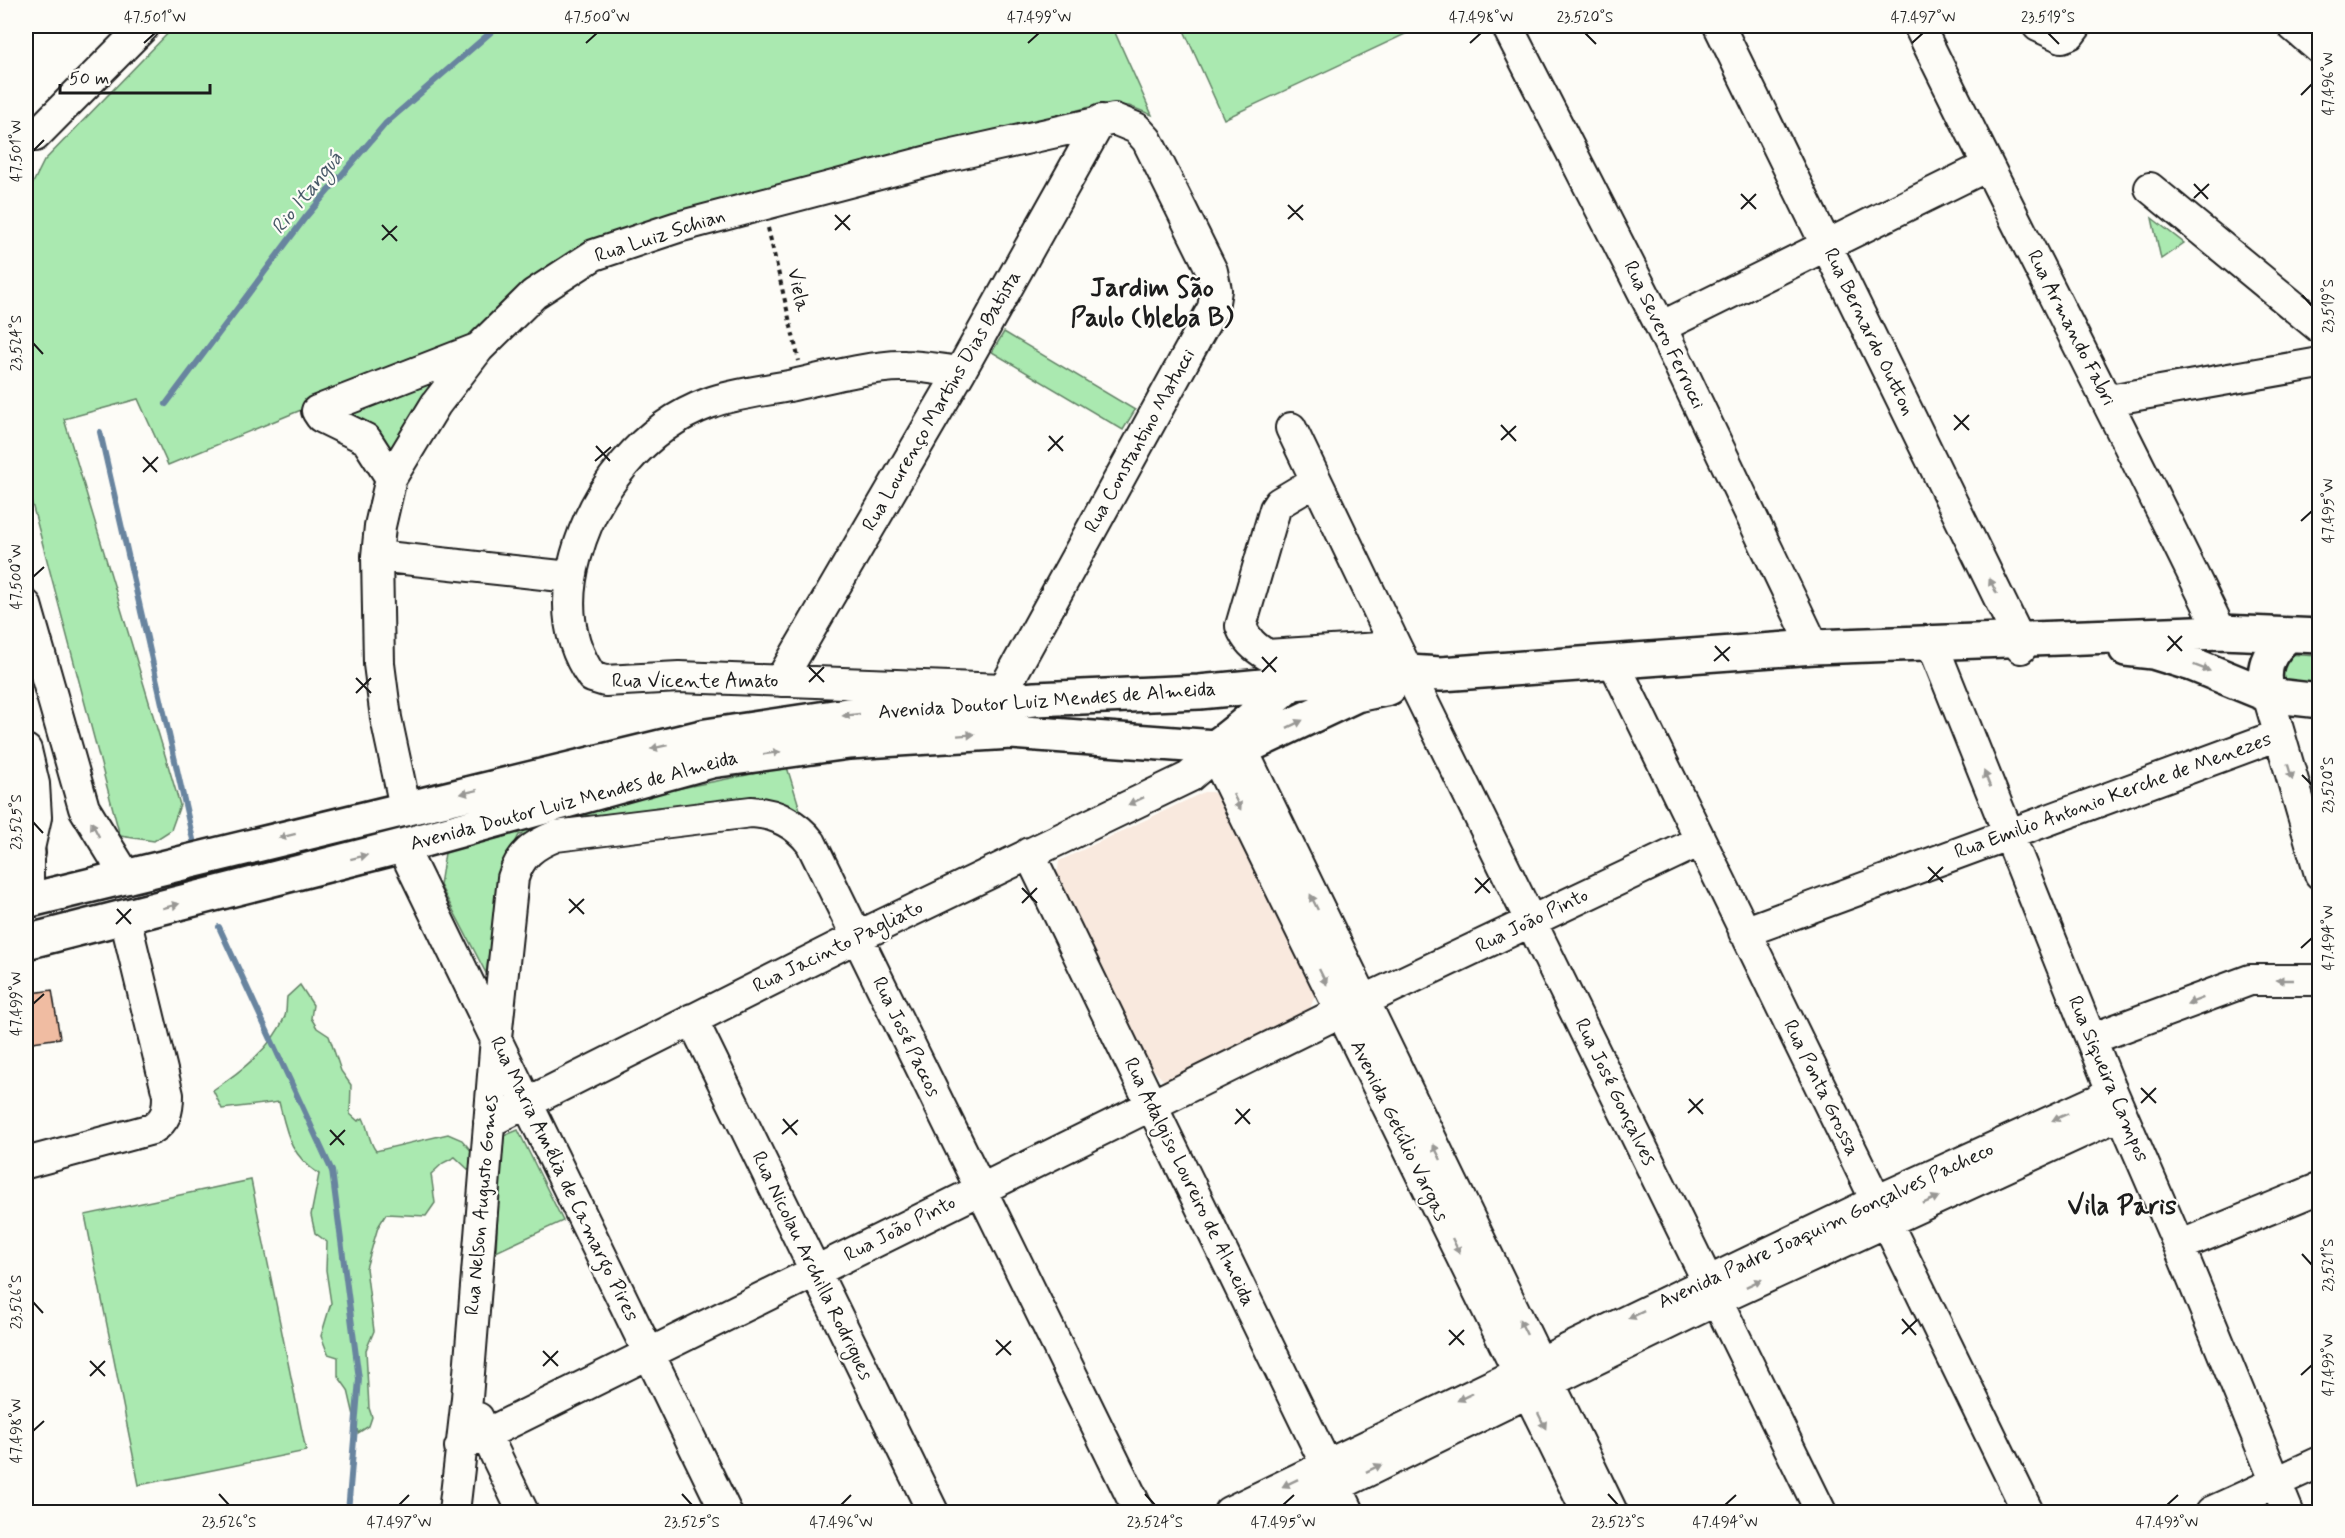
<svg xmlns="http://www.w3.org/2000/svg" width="2345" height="1538" viewBox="0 0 2345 1538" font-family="Mynerve,sans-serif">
  <rect width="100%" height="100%" fill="#fdfcf7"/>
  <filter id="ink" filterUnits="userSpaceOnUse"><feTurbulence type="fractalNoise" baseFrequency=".0167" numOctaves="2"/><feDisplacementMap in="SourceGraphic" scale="12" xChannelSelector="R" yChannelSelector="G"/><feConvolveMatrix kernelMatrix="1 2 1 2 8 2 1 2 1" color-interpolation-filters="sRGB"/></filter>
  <g filter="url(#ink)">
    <path fill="#f9e9de" d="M1204 792H1212L1219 796 1315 995 1310 1009 1164 1081 1150 1066 1063 890 1057 877 1059 861Z"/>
    <path fill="#aae9b0" stroke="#638266" stroke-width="1.5" d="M175 26H1112L1152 115 1129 106 1101 104 635 226 475 338 168 465 138 399 64 419 180 805 171 830 154 841 120 836 26 481V197L44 161Z
      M1182 26H1412L1414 30 1224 119Z
      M2152 218 2184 243 2161 259Z
      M1004 332 1135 410 1123 430 992 352Z
      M455 364 387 458 343 416Z
      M2285 654 2319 656V690L2272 685Z
      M787 767 802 816 588 825 519 835 501 871 486 973 440 885 445 853 520 820Z
      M300 985 313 1005 311 1018 317 1028 329 1036 341 1071 351 1085 350 1114 358 1121 363 1118C369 1129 368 1141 376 1151L448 1134 462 1140 473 1153 471 1172 455 1157 443 1163 431 1174 435 1203 426 1216 386 1214 378 1227 366 1268 374 1331 366 1350 369 1408 372 1417 369 1426 358 1433 348 1390 338 1376V1357L328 1354 321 1336 331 1303 326 1270 327 1242 315 1233 311 1215 319 1174C290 1155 287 1134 279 1102L222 1109 213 1090C240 1072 273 1047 285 1016 287 1011 286 1003 287 997Z
      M518 1130 563 1221 496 1252 501 1137Z
      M251 1180 306 1451 139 1485 85 1215Z"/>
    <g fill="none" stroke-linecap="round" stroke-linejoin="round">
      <path stroke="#68849f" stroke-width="6" d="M166 404 305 218 386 123 498 26
        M100 432 194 844
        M219 927 332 1171 359 1379 348 1512"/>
    </g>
    <path fill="#f0bca2" stroke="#1c1c1c" stroke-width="1.5" d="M52 990 60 1038 26 1043V994Z"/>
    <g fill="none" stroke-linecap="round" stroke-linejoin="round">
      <g stroke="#1c1c1c" stroke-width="34">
        <path id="minor" d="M1507 26 1661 327 1814 647
          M1719 26 2019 639 2021 648
          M1919 26C2018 229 2123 429 2221 632
          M2038 26 2062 37 2070 34 2076 26
          M2293 26 2320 49
          M35 136 144 26
          M2150 188 2320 328
          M1661 327 1987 166
          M960 372C942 370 923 366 905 366 874 365 820 379 789 386 763 391 733 394 709 403 643 427 594 490 576 556 564 599 566 640 592 677L605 681 679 677 1004 689 1015 692
          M2109 400 2320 363
          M1291 428 1396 647 1821 1512
          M391 478 366 439 321 417 317 411 479 348
          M1316 481 1279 503 1275 509 1241 626C1246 640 1254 647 1267 655L1396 647
          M377 556 570 577
          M26 605 84 808 127 878
          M1932 643 2111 1089 2179 1246 2288 1512
          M1614 663 2028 1512
          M780 681 960 372 1101 120
          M2268 695 2320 874
          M1212 749 1587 1512
          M1242 749 1612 1512
          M26 750 34 784 36 817 28 853V901
          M405 807 386 718 379 664 377 556 380 526 391 478 436 404 479 348 534 294 594 255 678 227 940 158 1114 119 1136 128 1147 140 1212 271 1216 290 1213 308 1004 689
          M402 846 726 1512
          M1029 853 1349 1512
          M1744 932 2279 735
          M692 1019 933 1512
          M2091 1039 2250 980H2320
          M489 1122 857 937 1189 777 1203 765 1212 749
          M26 1163 152 1129C166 1120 168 1111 168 1095L125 918
          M2179 1246 2320 1188
          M478 1418 523 1512
          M460 1447 1340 1012 1700 841
          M454 1512 467 1398 496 1038 513 878C520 855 533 845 556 836L751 812C775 813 797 824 811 843L1139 1512
          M1229 1512 1876 1201 2098 1100 2111 1089
          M1284 1512 1717 1300 2108 1120H2124
          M2211 1512 2320 1462"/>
      </g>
      <g stroke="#1c1c1c" stroke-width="38">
        <path id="major" d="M2126 649 2153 652 2192 664 2268 695 2320 701
          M2268 695C2261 669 2267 653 2288 635
          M1212 749C1241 730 1266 704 1293 682
          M26 857 28 853
          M26 901 706 736 847 715 1035 699 1199 692 1408 672 1441 674 1814 647 2221 632 2320 636
          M26 942 402 846 711 761 849 742 1011 732 1242 749 1356 695 1389 688"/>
      </g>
      <path stroke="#1c1c1c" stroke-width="4" stroke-dasharray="4.5 4.5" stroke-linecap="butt" d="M768 228 799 361"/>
      <use href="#minor" stroke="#fdfcf7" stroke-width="30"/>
      <use href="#major" stroke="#fdfcf7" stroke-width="33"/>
    </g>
    <defs><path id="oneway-solid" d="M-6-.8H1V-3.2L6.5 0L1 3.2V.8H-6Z" transform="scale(1.5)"/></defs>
    <g fill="#989794">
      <use href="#oneway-solid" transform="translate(1993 586) rotate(-116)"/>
      <use href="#oneway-solid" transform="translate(2202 668) rotate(21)"/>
      <use href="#oneway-solid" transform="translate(851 715) rotate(174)"/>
      <use href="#oneway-solid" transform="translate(1295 724) rotate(-26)"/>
      <use href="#oneway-solid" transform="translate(966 735) rotate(-4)"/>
      <use href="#oneway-solid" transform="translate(659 747) rotate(167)"/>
      <use href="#oneway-solid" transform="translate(772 753) rotate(-8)"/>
      <use href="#oneway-solid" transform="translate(2290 772) rotate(74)"/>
      <use href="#oneway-solid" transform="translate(1987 779) rotate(-112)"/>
      <use href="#oneway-solid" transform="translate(469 792) rotate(167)"/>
      <use href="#oneway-solid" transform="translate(1136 801) rotate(154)"/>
      <use href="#oneway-solid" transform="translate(1237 802) rotate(64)"/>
      <use href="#oneway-solid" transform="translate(95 829) rotate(-118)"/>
      <use href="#oneway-solid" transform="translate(287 836) rotate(166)"/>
      <use href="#oneway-solid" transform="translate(359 857) rotate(-14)"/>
      <use href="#oneway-solid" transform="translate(1314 902) rotate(-116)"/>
      <use href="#oneway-solid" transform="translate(171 906) rotate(-15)"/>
      <use href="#oneway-solid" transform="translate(1323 977) rotate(64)"/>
      <use href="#oneway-solid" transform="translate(2285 980) rotate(-180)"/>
      <use href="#oneway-solid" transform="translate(2195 1001) rotate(159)"/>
      <use href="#oneway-solid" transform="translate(2060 1117) rotate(156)"/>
      <use href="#oneway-solid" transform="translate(1437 1152) rotate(-116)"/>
      <use href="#oneway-solid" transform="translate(1931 1200) rotate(-24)"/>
      <use href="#oneway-solid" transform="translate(1456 1246) rotate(64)"/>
      <use href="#oneway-solid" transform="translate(1754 1283) rotate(-25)"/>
      <use href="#oneway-solid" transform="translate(1636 1315) rotate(155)"/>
      <use href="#oneway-solid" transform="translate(1523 1327) rotate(-116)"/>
      <use href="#oneway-solid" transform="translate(1465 1397) rotate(154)"/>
      <use href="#oneway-solid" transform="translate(1542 1421) rotate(64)"/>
      <use href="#oneway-solid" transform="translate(1374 1468) rotate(-26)"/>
      <use href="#oneway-solid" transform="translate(1290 1483) rotate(154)"/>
    </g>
  </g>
  <path fill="none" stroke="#1c1c1c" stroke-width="2" d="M1585 33 1596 44M2048 33 2059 44M144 43 155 33M586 43 597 33M1028 43 1039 33M1470 43 1481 33M1912 43 1923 33M2301 95 2312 84M33 151 44 140M2194 184 2208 199M1741 194 1756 209M2194 198 2209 184M1288 205 1303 220M1741 209 1756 194M835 215 850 230M1288 219 1303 205M382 225 397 241M835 230 850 215M382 240 397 226M2302 295 2312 306M33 343 43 354M1954 415 1969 430M1501 425 1516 441M1954 430 1969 415M1049 436 1063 451M1501 440 1516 426M596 446 610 461M1048 451 1063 436M143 457 157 472M595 461 611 447M143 472 158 457M2301 521 2312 511M33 577 44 567M2168 636 2182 651M1715 646 1729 661M2167 651 2182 636M1262 657 1276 672M1714 661 1730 647M809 667 824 682M1262 672 1277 657M356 678 371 693M809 682 824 667M356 693 371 678M2302 775 2312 785M33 822 43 833M1928 867 1943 882M1475 878 1490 893M1928 882 1943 867M1022 888 1037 903M1475 893 1490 878M569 899 584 914M1022 903 1037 888M117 909 131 924M569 913 584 899M116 924 131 909M2301 948 2312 938M33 1004 44 994M2141 1088 2156 1103M1689 1099 1703 1114M2141 1103 2156 1088M1236 1109 1250 1124M1688 1113 1703 1099M783 1119 797 1135M1235 1124 1250 1109M330 1130 344 1145M782 1134 798 1120M330 1145 345 1130M2302 1254 2312 1265M33 1302 43 1313M1902 1319 1916 1335M1449 1330 1464 1345M1902 1334 1917 1320M996 1340 1011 1355M1449 1345 1464 1330M543 1351 558 1366M996 1355 1011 1341M90 1361 105 1376M543 1366 558 1351M2301 1375 2312 1365M90 1376 105 1361M33 1431 44 1421M219 1494 229 1505M682 1494 692 1505M1145 1494 1155 1505M1608 1494 1618 1505M399 1505 409 1495M841 1505 851 1495M1283 1505 1294 1495M1725 1505 1736 1495M2167 1505 2178 1495"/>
  <g text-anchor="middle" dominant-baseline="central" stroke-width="4.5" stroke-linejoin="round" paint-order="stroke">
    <g font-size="20" fill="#1c1c1c" stroke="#fdfcf7">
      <text transform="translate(660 236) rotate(-18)">Rua Luiz Schian</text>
      <text transform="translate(798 290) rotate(77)">Viela</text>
      <text transform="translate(2071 328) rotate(63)">Rua Armando Fabri</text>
      <text transform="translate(1869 332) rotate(64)">Rua Bernardo Outton</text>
      <text transform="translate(1664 335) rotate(64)">Rua Severo Ferrucci</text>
      <text transform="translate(942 401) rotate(-60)">Rua Lourenço Martins Dias Batista</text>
      <text transform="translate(1140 441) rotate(-61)">Rua Constantino Matucci</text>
      <text x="695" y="681">Rua Vicente Amato</text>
      <text transform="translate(1047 701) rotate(-4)">Avenida Doutor Luiz Mendes de Almeida</text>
      <text transform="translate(2113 796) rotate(-20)">Rua Emilio Antonio Kerche de Menezes</text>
      <text transform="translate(574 801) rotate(-15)">Avenida Doutor Luiz Mendes de Almeida</text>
      <text transform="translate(1532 921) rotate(-26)">Rua João Pinto</text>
      <text transform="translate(838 947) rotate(-26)">Rua Jacinto Pagliato</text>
      <text transform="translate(906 1037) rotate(64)">Rua José Paccos</text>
      <text transform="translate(2108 1079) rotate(67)">Rua Siqueira Campos</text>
      <text transform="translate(1821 1088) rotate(64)">Rua Ponta Grossa</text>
      <text transform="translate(1615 1092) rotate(64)">Rua José Gonçalves</text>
      <text transform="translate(1399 1131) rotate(64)">Avenida Getúlio Vargas</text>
      <text transform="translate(564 1179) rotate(64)">Rua Maria Amélia de Camargo Pires</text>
      <text transform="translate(1189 1182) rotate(64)">Rua Adalgiso Loureiro de Almeida</text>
      <text transform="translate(482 1205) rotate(-85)">Rua Nelson Augusto Gomes</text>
      <text transform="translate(1826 1226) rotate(-25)">Avenida Padre Joaquim Gonçalves Pacheco</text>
      <text transform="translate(900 1229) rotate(-27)">Rua João Pinto</text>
      <text transform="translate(812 1266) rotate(64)">Rua Nicolau Archilla Rodrigues</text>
    </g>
    <g font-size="21" font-style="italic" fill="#485968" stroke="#fdfcf7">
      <text transform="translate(307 193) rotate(-51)">Rio Itanguá</text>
    </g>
    <g font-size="26" font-weight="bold" fill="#1c1c1c" stroke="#fdfcf7">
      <text x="1152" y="289">Jardim São<tspan x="1152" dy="30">Paulo (bleba B)</tspan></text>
      <text x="2122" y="1207">Vila Paris</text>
    </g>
  </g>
  <rect width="2345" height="1538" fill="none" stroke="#fdfcf7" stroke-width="66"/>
  <path d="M60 84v9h150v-9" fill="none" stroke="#1c1c1c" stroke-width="3"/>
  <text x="69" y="84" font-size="18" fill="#1c1c1c" stroke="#fdfcf7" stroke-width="4.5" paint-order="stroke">50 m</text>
  <rect x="33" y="33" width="2279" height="1472" fill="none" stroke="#1c1c1c" stroke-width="2"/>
  <g font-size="15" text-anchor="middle" fill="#1c1c1c">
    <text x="155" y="22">47.501°W</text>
    <text x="597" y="22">47.500°W</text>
    <text x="1039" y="22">47.499°W</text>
    <text x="1481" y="22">47.498°W</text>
    <text x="1585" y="22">23.520°S</text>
    <text x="1923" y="22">47.497°W</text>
    <text x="2048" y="22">23.519°S</text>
    <text transform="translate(2328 84) rotate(-90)" y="5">47.496°W</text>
    <text transform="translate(16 151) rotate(-90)" y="5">47.501°W</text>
    <text transform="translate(2328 306) rotate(-90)" y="5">23.519°S</text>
    <text transform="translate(16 343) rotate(-90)" y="5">23.524°S</text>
    <text transform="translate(2328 511) rotate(-90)" y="5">47.495°W</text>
    <text transform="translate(16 577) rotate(-90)" y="5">47.500°W</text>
    <text transform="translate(2328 785) rotate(-90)" y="5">23.520°S</text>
    <text transform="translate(16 822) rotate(-90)" y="5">23.525°S</text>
    <text transform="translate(2328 938) rotate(-90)" y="5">47.494°W</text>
    <text transform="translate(16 1004) rotate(-90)" y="5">47.499°W</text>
    <text transform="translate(2328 1265) rotate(-90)" y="5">23.521°S</text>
    <text transform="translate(16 1302) rotate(-90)" y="5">23.526°S</text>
    <text transform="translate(2328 1365) rotate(-90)" y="5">47.493°W</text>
    <text transform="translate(16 1431) rotate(-90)" y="5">47.498°W</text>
    <text x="229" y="1527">23.526°S</text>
    <text x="399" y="1527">47.497°W</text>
    <text x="692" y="1527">23.525°S</text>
    <text x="841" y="1527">47.496°W</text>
    <text x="1155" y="1527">23.524°S</text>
    <text x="1283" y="1527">47.495°W</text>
    <text x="1618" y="1527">23.523°S</text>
    <text x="1725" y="1527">47.494°W</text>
    <text x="2167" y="1527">47.493°W</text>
  </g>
</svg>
